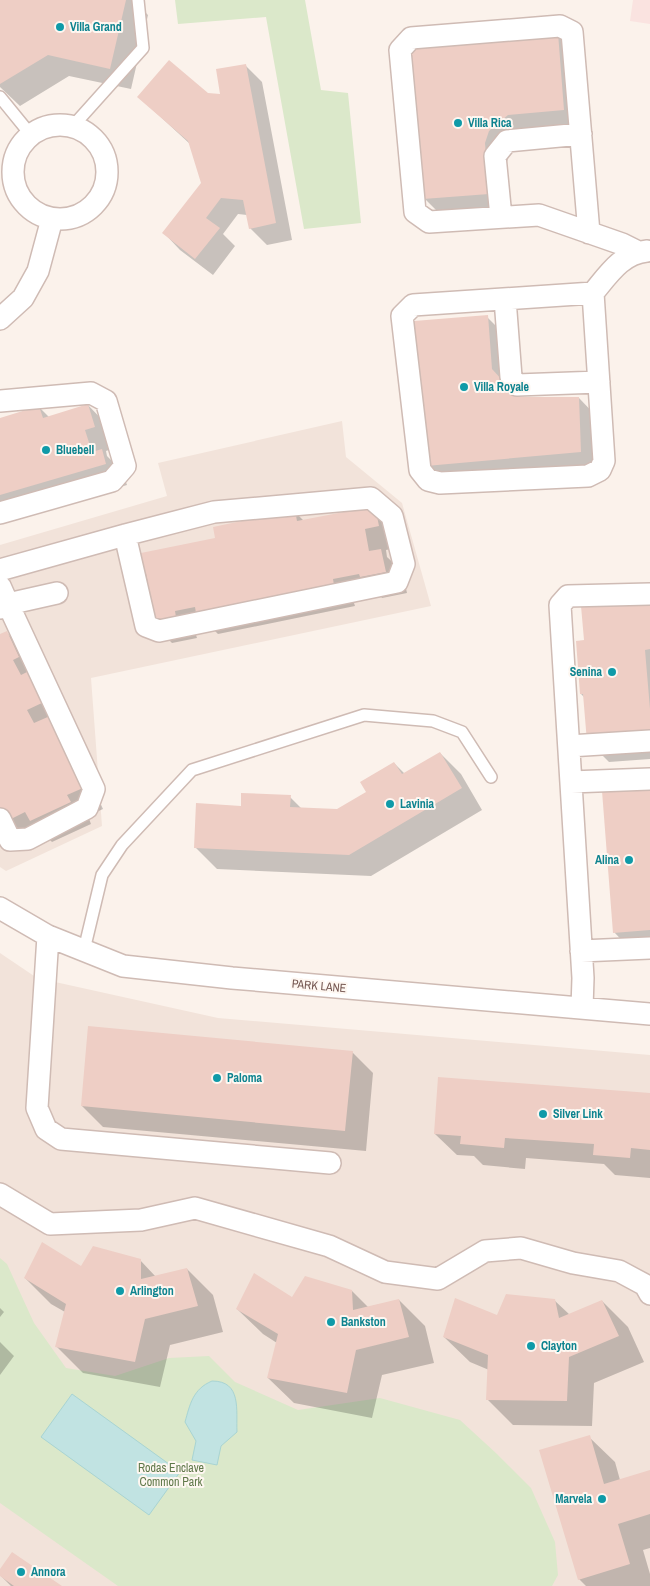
<svg xmlns="http://www.w3.org/2000/svg" width="650" height="1586" viewBox="0 0 650 1586" font-family="'Archivo Narrow',sans-serif">
  <rect width="100%" height="100%" fill="#fbf2eb"/>
  <path fill="#f2e3da" d="M342 421 346 457 402 503 431 606 91 678 102 826 6 871 0 867V545L167 496 158 463Z
    M0 953 37 978 218 1018 650 1055V1586H0Z"/>
  <path fill="#fae3e0" d="M633 0H650V24L630 21Z"/>
  <path fill="#dbe8ca" d="M175 0H305L321 90 348 93 361 223 304 229 266 17 178 24Z
    M0 1258 7 1264 34 1323 66 1368 115 1376 169 1358 209 1356 235 1382 298 1410 380 1398 460 1420 497 1454 531 1488 555 1542 558 1575 552 1586H118L0 1503Z"/>
  <path fill="#c1e3e2" stroke="#a8d4d3" d="M212 1381C242 1381 236 1410 237 1432L221 1446 217 1465 192 1460 196 1441 185 1422C190 1404 193 1389 212 1381Z
    M72 1394 180 1472 149 1515 41 1437Z"/>
  <path fill="#0003" fill-rule="evenodd" d="M0 0H133L148 15 131 89 69 76 20 106 0 87Z
    M557 34 579 56 585 130 529 135 510 152 506 165 510 215 446 220 425 199 412 48Z
    M245 65 262 82 292 240 267 245 250 228 247 215 238 214 223 234 235 246 213 275 180 250 164 233 202 183 190 144 139 97 208 95 222 96Z
    M487 317 508 338 513 391 519 398H579L600 420 602 473 448 487 427 466Z
    M88 405 109 427 115 448 106 451 107 456 122 471 127 485 0 523V419L39 407 49 417Z
    M375 507 400 547 386 550 387 557 402 571 407 593 382 598 380 595 353 600 355 606 218 634 212 628 195 632 197 638 172 643 151 622 152 593 149 583 141 574 217 539 294 511 304 521Z
    M650 601V759L609 762 588 741 584 697 581 694 585 642Z
    M7 633 28 654 71 739 103 809 88 816 91 824 52 842 44 834 27 842 6 821 0 808V636ZM60 741 87 793 84 794Z
    M440 753 461 774 482 810 371 876 217 869 195 847 242 807 290 797 302 809 337 811 368 792 394 763 405 774Z
    M650 788V953L635 954 614 932Z
    M352 1052 373 1073 366 1151 103 1127 82 1106Z
    M650 1094V1178L615 1175 604 1164 526 1158 525 1169 483 1165 474 1156 457 1155 435 1134Z
    M140 1260 156 1277 187 1269 213 1295 223 1332 170 1345 160 1387 83 1373 57 1347 65 1312 51 1304 25 1278 81 1268Z
    M352 1291 368 1307 399 1300 425 1326 434 1363 382 1375 372 1418 294 1403 268 1378 277 1343 263 1334 237 1309 293 1298Z
    M554 1300 570 1315 602 1301 628 1327 644 1362 594 1383 592 1426 513 1425 487 1399 489 1370 470 1362 444 1337 498 1317Z
    M0 1308 4 1312 0 1317Z
    M0 1342 14 1356 0 1375Z
    M589 1437 615 1462 620 1480 650 1471V1548L643 1550 650 1574V1586H586L579 1579Z
    M0 1571 60 1586H11L0 1575Z"/>
  <path fill="#eecec5" d="M0 0H126L110 69 48 55 0 84Z
    M558 33 564 110 508 115 489 131 485 143 489 194 423 199 410 46Z
    M169 60 208 93 220 94 216 69 246 64 276 223 249 229 243 200 221 198 206 218 220 228 195 259 162 233 201 183 188 141 137 97Z
    M488 315 492 369 518 397H579L581 452 426 466 414 321Z
    M88 404 95 427 85 430 92 452 102 449 106 464 0 495V418L39 406 43 418Z
    M375 506 379 526 365 529 369 551 381 549 386 572 360 577 359 574 333 579 334 585 196 613 195 607 175 611 176 617 150 623 144 593 150 592 146 574 140 575 136 554 215 538 213 527 295 510 297 521Z
    M650 600V649L645 650 650 709V737L587 742 583 694H580L576 641 584 640 581 606Z
    M7 631 19 657 13 660 21 675 29 671 44 702 27 710 34 723 50 716 83 788 67 795 71 802 30 821 25 812 5 822 0 811V634Z
    M440 752 462 788 349 855 194 848 196 803 241 806V793L291 795 290 807 337 809 366 792 360 782 394 762 402 774Z
    M650 787V930L613 933 602 791Z
    M88 1026 353 1051 345 1131 81 1106Z
    M438 1077 650 1093V1150L631 1148 630 1158 593 1155 594 1144 505 1138 504 1148 460 1144 461 1136 434 1134Z
    M42 1242 81 1266 93 1246 141 1259V1279L187 1268 198 1306 145 1319 135 1362 55 1347 66 1304 24 1278Z
    M254 1273 292 1297 305 1276 352 1290 353 1310 399 1299 409 1337 356 1350 347 1393 267 1378 278 1334 236 1309Z
    M506 1294 555 1299 559 1318 602 1300 619 1336 569 1357 567 1401 486 1400 488 1355 443 1337 455 1298 497 1315Z
    M590 1435 604 1484 650 1470V1514L618 1524 630 1564 578 1580 539 1450Z
    M12 1552 62 1586H14L0 1576V1569Z"/>
  <g fill="none" stroke-linecap="round" stroke-linejoin="round">
    <g stroke="#cfbbb4" stroke-width="14">
      <path id="service" d="M0 97 31 135
        M73 126 143 48 138 0
        M84 950 102 875 122 845 192 770 364 715 433 721 462 732 491 777"/>
    </g>
    <g stroke="#cfbbb4" stroke-width="24">
      <path id="minor" d="M13 172a47 47 0 1 1 94 0a47 47 0 1 1-94 0Z
        M501 217 495 156 507 141 581 134
        M589 233 572 32 560 26 411 38 400 50 415 212 429 222 539 215 622 244 638 252
        M593 293 604 461 600 470 588 476 440 483 428 480 420 470 402 316 413 305Z
        M593 293C608 275 622 253 647 251
        M505 299 511 377 517 385 599 382
        M0 319 23 298 38 271 52 219
        M0 401 91 393 106 401 125 466 112 481 0 513
        M0 570 125 535 214 512 371 498 392 516 404 564 397 582 159 631 146 626 125 535
        M0 586 8 604 57 593
        M0 608 8 604 94 789 87 808 28 839 10 840 0 819
        M569 746 650 741
        M571 782 650 779
        M0 908 48 936 123 966 232 978 650 1014
        M48 936 37 1108 46 1129 61 1139 330 1163
        M581 951 650 948
        M582 1008 583 978 560 605 568 596 650 594
        M0 1194 50 1224 141 1220 195 1208 329 1246 385 1272 438 1279 485 1251 521 1248 573 1263 619 1271 645 1285 650 1294"/>
    </g>
    <use href="#service" stroke="#fff" stroke-width="11"/>
    <use href="#minor" stroke="#fff" stroke-width="21"/>
  </g>
  <g fill="#0f9aa8" stroke="#fef7f1" stroke-width="2">
    <circle cx="60" cy="27" r="5"/>
    <circle cx="458" cy="123" r="5"/>
    <circle cx="464" cy="387" r="5"/>
    <circle cx="46" cy="450" r="5"/>
    <circle cx="612" cy="672" r="5"/>
    <circle cx="390" cy="804" r="5"/>
    <circle cx="629" cy="860" r="5"/>
    <circle cx="217" cy="1078" r="5"/>
    <circle cx="543" cy="1114" r="5"/>
    <circle cx="120" cy="1291" r="5"/>
    <circle cx="331" cy="1322" r="5"/>
    <circle cx="531" cy="1346" r="5"/>
    <circle cx="602" cy="1499" r="5"/>
    <circle cx="21" cy="1572" r="5"/>
  </g>
  <g text-anchor="middle" dominant-baseline="central" stroke-width="4" stroke-linejoin="round" paint-order="stroke">
    <g font-size="12" font-weight="bold" fill="#0d838f" stroke="#fef7f1" text-anchor="start">
      <text x="70" y="27">Villa Grand</text>
      <text x="468" y="123">Villa Rica</text>
      <text x="474" y="387">Villa Royale</text>
      <text x="56" y="450">Bluebell</text>
      <text x="602" y="672" text-anchor="end">Senina</text>
      <text x="400" y="804">Lavinia</text>
      <text x="619" y="860" text-anchor="end">Alina</text>
      <text x="227" y="1078">Paloma</text>
      <text x="553" y="1114">Silver Link</text>
      <text x="130" y="1291">Arlington</text>
      <text x="341" y="1322">Bankston</text>
      <text x="541" y="1346">Clayton</text>
      <text x="592" y="1499" text-anchor="end">Marvela</text>
      <text x="31" y="1572">Annora</text>
    </g>
    <g font-size="12" fill="#745650" stroke="#fef7f1">
      <text transform="translate(319 986) rotate(5)">PARK LANE</text>
    </g>
    <g font-size="12" fill="#5f7849" stroke="#fef7f1">
      <text x="171" y="1468">Rodas Enclave<tspan x="171" dy="14">Common Park</tspan></text>
    </g>
  </g>
</svg>
